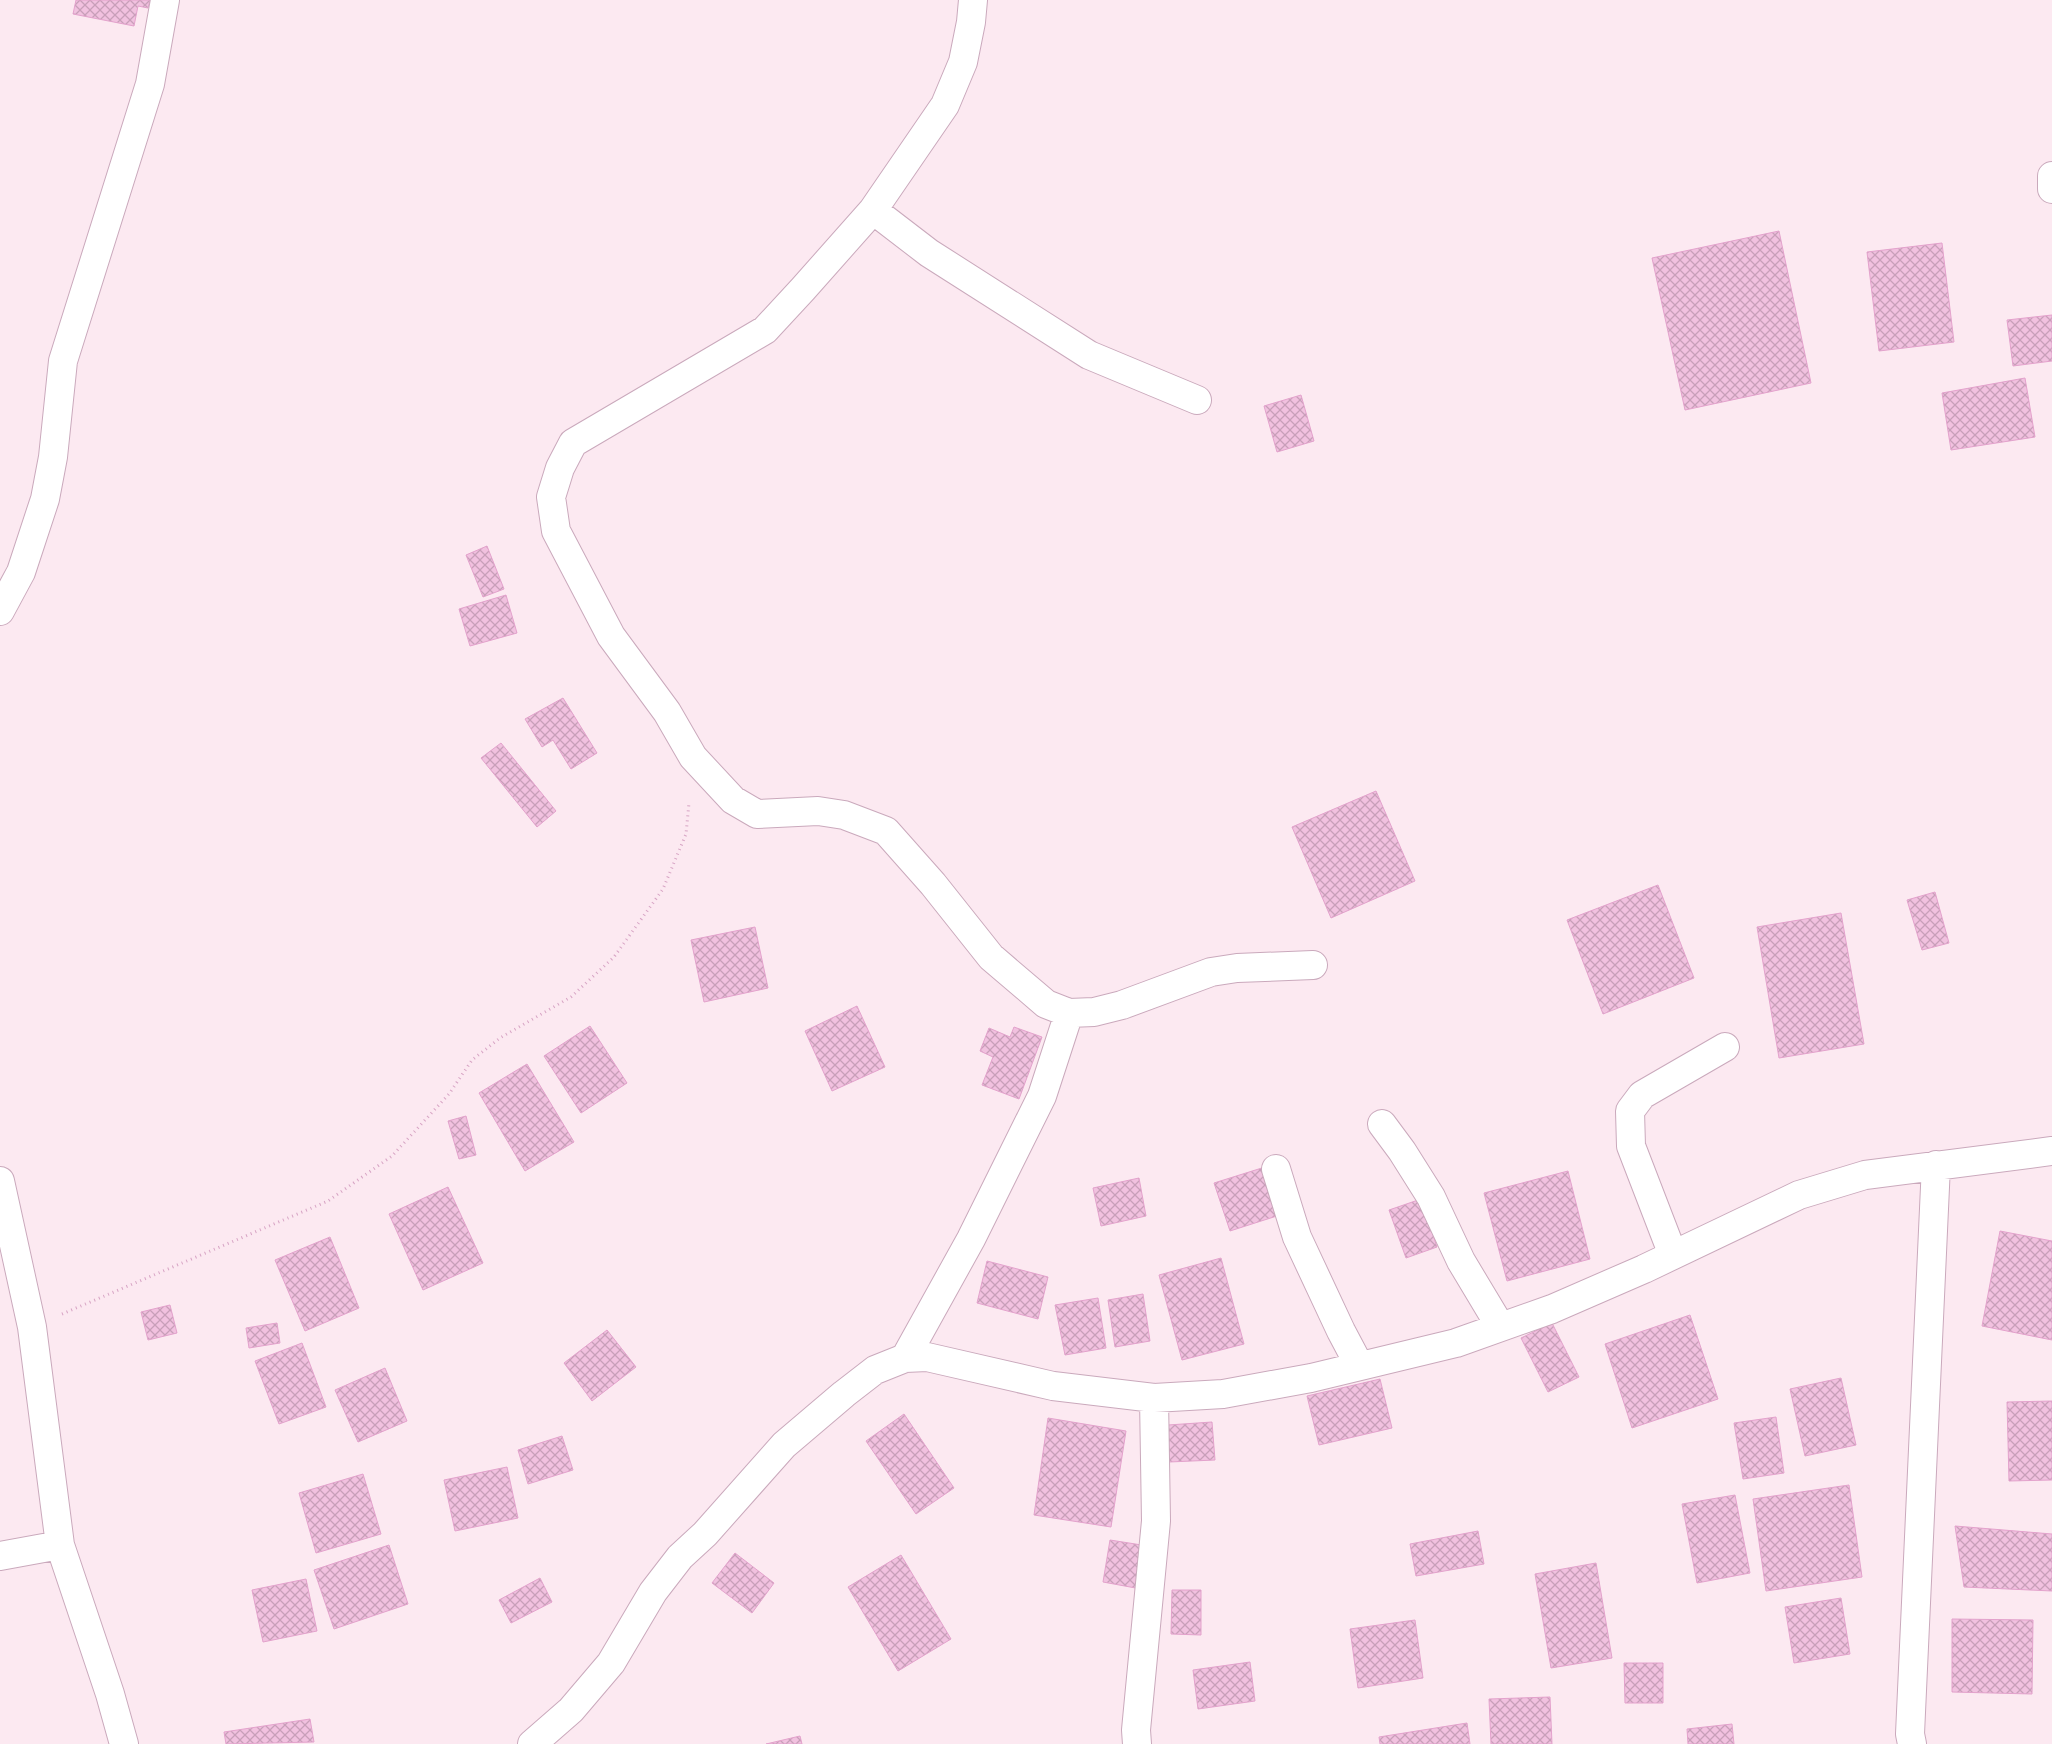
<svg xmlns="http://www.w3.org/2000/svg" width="2052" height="1744" viewBox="0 0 2052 1744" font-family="'Fira Sans',sans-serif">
  <defs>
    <pattern id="building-cross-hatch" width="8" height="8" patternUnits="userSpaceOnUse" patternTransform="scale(1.25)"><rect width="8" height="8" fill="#f1c1df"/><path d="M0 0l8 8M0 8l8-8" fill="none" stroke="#c89fb9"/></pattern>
  </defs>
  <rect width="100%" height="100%" fill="#fce9f1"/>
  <path fill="url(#building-cross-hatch)" stroke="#e3a2cc" d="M76 0H150L148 8 138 6 134 26 73 14Z
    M1779 231 1811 383 1685 410 1652 258Z
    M1942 243 1954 342 1879 351 1867 252Z
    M2052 315V361L2013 366 2007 320Z
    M2025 378 2035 437 1951 450 1942 393Z
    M1301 395 1314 441 1277 452 1264 406Z
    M487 546 504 589 483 597 466 555Z
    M506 595 517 633 470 646 459 609Z
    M563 698 597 753 571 769 553 740 542 747 525 719Z
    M501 743 556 811 537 827 481 758Z
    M1376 791 1415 881 1331 918 1292 827Z
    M1658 885 1694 978 1603 1014 1567 920Z
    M1935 892 1949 943 1922 950 1907 900Z
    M1841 913 1864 1044 1779 1058 1757 927Z
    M755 927 768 988 704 1002 691 940Z
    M857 1006 885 1067 832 1091 805 1031Z
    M590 1026 627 1083 581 1113 544 1056Z
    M1014 1027 1042 1037 1019 1099 982 1085 993 1057 980 1051 989 1028 1010 1037Z
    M527 1064 574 1142 525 1171 479 1093Z
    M466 1116 476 1155 459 1159 448 1121Z
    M1265 1167 1280 1215 1230 1231 1214 1183Z
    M1568 1171 1590 1259 1507 1281 1484 1193Z
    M1139 1178 1146 1216 1101 1226 1093 1188Z
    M448 1187 483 1263 423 1290 389 1214Z
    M1421 1199 1437 1247 1406 1258 1389 1210Z
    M2000 1231 2052 1241V1340L1982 1326Z
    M330 1237 359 1308 305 1331 275 1260Z
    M1221 1258 1244 1344 1182 1360 1159 1275Z
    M987 1261 1048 1277 1038 1319 977 1303Z
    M1143 1294 1150 1341 1115 1347 1108 1300Z
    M1098 1298 1106 1348 1065 1355 1055 1305Z
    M170 1305 177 1333 148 1340 141 1312Z
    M1690 1315 1718 1399 1632 1428 1605 1344Z
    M277 1323 280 1343 249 1348 246 1328Z
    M1552 1323 1579 1377 1548 1392 1521 1338Z
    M607 1330 636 1367 592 1401 564 1363Z
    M302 1343 326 1407 279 1424 255 1361Z
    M385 1368 407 1421 358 1442 335 1390Z
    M1841 1378 1856 1445 1805 1456 1790 1389Z
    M1380 1379 1392 1428 1319 1445 1307 1396Z
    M2052 1401V1480L2009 1481 2007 1402Z
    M904 1414 954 1488 916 1514 866 1441Z
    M1776 1417 1784 1473 1743 1479 1734 1423Z
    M1048 1418 1126 1431 1111 1527 1034 1515Z
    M1212 1422 1215 1460 1169 1462 1168 1425Z
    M562 1436 573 1470 528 1484 518 1450Z
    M507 1467 518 1518 455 1531 444 1480Z
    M363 1474 381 1534 316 1553 299 1493Z
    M1849 1485 1862 1577 1766 1591 1753 1499Z
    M1735 1495 1750 1573 1697 1583 1682 1504Z
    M1955 1526 2052 1534V1591L1964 1587Z
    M1478 1531 1484 1564 1416 1576 1410 1544Z
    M1110 1540 1148 1546 1141 1589 1103 1582Z
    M389 1545 408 1604 334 1629 314 1570Z
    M735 1553 774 1583 752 1613 712 1583Z
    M901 1555 951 1639 898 1671 848 1587Z
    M1596 1563 1612 1658 1551 1668 1535 1574Z
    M540 1578 552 1602 511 1623 499 1600Z
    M306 1579 317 1631 263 1642 252 1590Z
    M1172 1590H1201V1635L1171 1634Z
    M1841 1598 1850 1654 1794 1663 1785 1607Z
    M1952 1619 2033 1620 2032 1694 1952 1692Z
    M1415 1620 1423 1678 1358 1688 1350 1629Z
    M1250 1662 1255 1701 1198 1709 1193 1670Z
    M1624 1663H1663V1703H1625Z
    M1550 1697 1552 1744H1491L1489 1699Z
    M310 1719 314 1742 226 1744 224 1732Z
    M1467 1723 1470 1744H1380L1379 1737Z
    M1732 1724 1734 1744H1688L1687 1729Z
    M800 1736 802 1744H766Z"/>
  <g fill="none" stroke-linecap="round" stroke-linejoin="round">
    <g stroke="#caa9bc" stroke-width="30">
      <path id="street" d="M973 0 971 22 963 62 945 105 873 210 803 289 765 330 573 443 560 468 551 497 556 531 611 636 667 712 693 757 733 800 757 814 818 811 844 815 886 831 933 884 991 957 1046 1004 1069 1013 1094 1012 1122 1005 1211 972 1237 968 1313 965
        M2052 176V189
        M873 210 929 253 1089 355 1197 400
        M0 611 21 572 45 499 53 457 63 361 150 84 165 0
        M1382 1124 1402 1151 1431 1197 1461 1261 1500 1326
        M1276 1169 1297 1237 1341 1331 1359 1365
        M0 1181 32 1327 60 1545 110 1694 124 1744
        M1673 1255 1631 1146 1630 1111 1642 1095 1725 1047
        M905 1358 971 1239 1042 1096 1069 1013
        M0 1556 60 1545
        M532 1744 571 1710 611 1663 653 1592 680 1557 705 1534 784 1445 844 1394 875 1370 905 1358 927 1357 1053 1386 1154 1398 1223 1394 1311 1378 1456 1343 1552 1309 1644 1269 1799 1195 1865 1175 2052 1151
        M1137 1744 1136 1730 1156 1521 1154 1398
        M1912 1744 1910 1734 1936 1165"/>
    </g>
    <path stroke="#d7a4c4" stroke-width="3" stroke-dasharray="1 4" stroke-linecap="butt" d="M62 1314 328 1201 392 1156 449 1094 472 1060 500 1038 571 997 614 957 663 889 686 834 689 803"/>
    <use href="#street" stroke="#fff" stroke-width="28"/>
  </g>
</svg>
